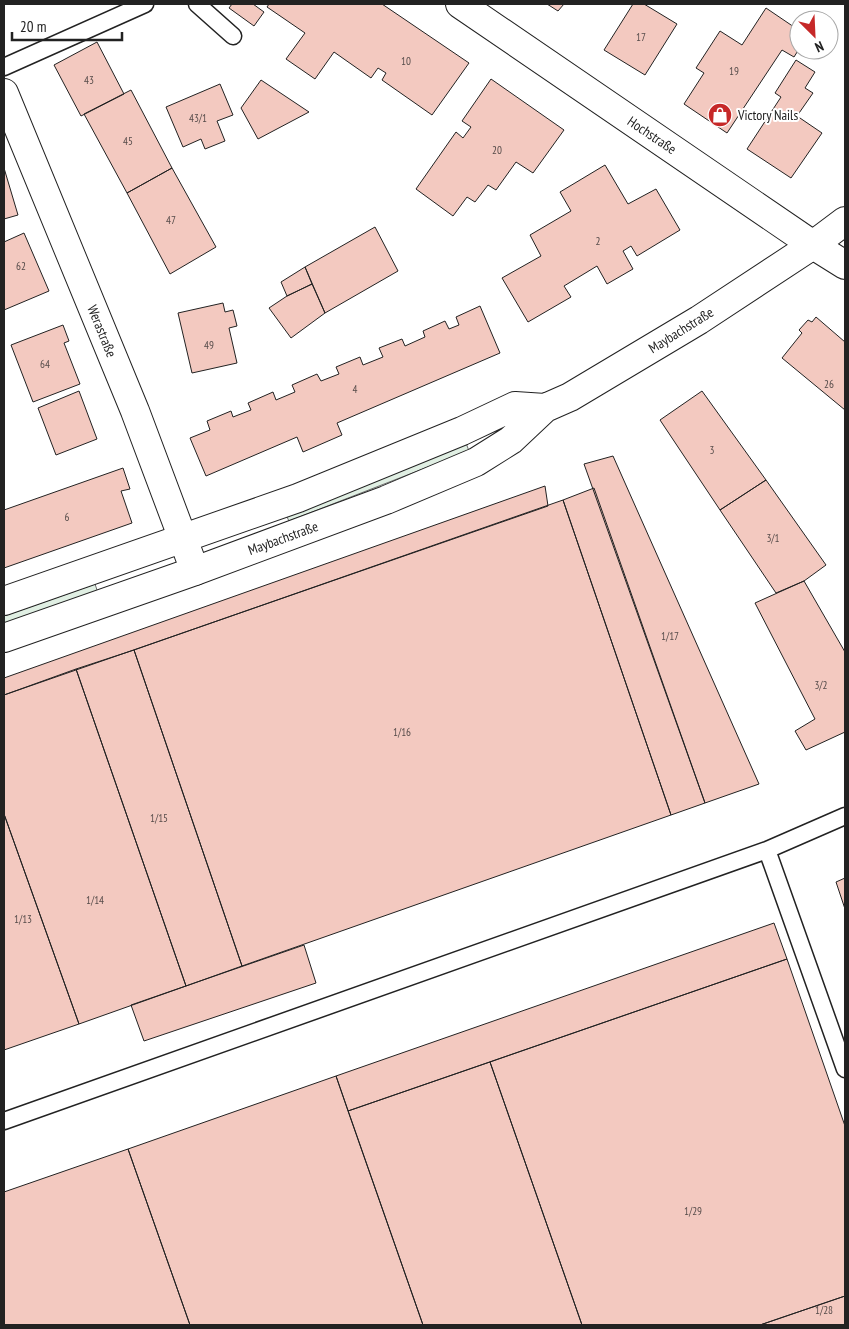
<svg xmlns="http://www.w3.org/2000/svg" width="849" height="1329" viewBox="0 0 849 1329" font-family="'PT Sans Narrow',sans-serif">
  <rect width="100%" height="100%" fill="#fff"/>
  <path fill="#e0efe3" stroke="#6f6f6f" d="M466 443 469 451 289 521 285 513Z
    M95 584 98 593 4 625V616Z"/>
  <path fill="#f3c9c0" stroke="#222" d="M232 4H253L264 12 254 26 229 8Z
    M269 4H382L469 63 432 115 382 80 386 73 378 68 371 78 334 52 315 79 286 59 305 33 267 7Z
    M547 4H564L558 11Z
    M633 4H644L677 24 645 75 604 50Z
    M766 8 794 27 797 23 799 24V49L794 57 782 50 727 133 684 104 704 73 696 68 720 31 742 45Z
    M97 42 124 94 81 116 54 65Z
    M796 60 815 72 805 88 813 93 797 116 822 133 791 178 747 149 781 97 775 93Z
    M491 79 564 130 533 173 516 162 496 190 488 185 475 202 467 197 453 216 416 189 456 132 463 138 471 127 462 121Z
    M261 80 309 112 258 139 241 108Z
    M220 84 233 115 217 121 225 141 205 149 201 139 183 147 166 107Z
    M131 90 172 168 127 193 84 114Z
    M605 165 628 204 656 189 680 230 637 256 631 246 623 251 633 269 607 284 597 266 564 286 571 297 528 322 502 278 541 256 530 235 571 211 560 192Z
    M4 168 18 215 4 219Z
    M172 168 216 247 170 274 127 193Z
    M375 227 398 271 325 313 305 267Z
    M24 233 49 291 4 310V242Z
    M305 267 312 284 287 296 281 282Z
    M312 284 325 313 291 338 269 308 287 296Z
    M223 303 225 312 233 310 237 326 229 328 237 363 192 373 178 313Z
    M480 306 500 353 337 423 342 435 303 452 297 437 206 476 190 438 210 430 207 421 231 411 233 417 251 410 248 403 273 392 276 400 295 392 292 385 317 374 321 381 339 374 336 367 360 357 363 365 383 357 379 348 402 339 405 346 425 337 423 331 445 321 449 329 459 325 456 317Z
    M816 317 845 342V410L782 358 802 333 799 330 808 320 812 322Z
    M63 325 69 341 64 343 80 384 33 402 11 345Z
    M79 391 97 439 56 455 38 408Z
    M702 391 766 480 720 510 660 420Z
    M613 456 759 784 705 803 584 464Z
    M123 468 130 489 121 491 132 523 4 568V510Z
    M766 480 826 565 804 581 776 593 720 510Z
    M545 486 548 506 4 695V678Z
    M594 488 705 803 671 815 563 500Z
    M563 500 671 815 242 966 134 650Z
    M804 581 845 652V732L806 750 795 731 815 719 755 603Z
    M134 650 242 966 186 986 76 669Z
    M76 669 186 986 79 1024 4 814V695Z
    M4 814 79 1024 4 1050Z
    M845 878V909L836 882Z
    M774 923 787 959 348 1111 336 1076Z
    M304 945 316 983 144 1041 131 1005Z
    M787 959 845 1126V1296L760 1325H582L490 1062Z
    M490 1062 582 1325H423L348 1111Z
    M336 1076 423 1325H190L128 1149Z
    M128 1149 190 1325H4V1192Z
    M845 1296V1325H760Z"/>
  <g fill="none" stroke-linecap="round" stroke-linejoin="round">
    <g stroke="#222" stroke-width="19">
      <path id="service" d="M197 4 233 36
        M4 67 145 4
        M767 850 845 1069
        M4 1121 767 850 845 816"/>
    </g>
    <g stroke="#222" stroke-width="30">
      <path id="minor" d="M4 93 135 411 195 571"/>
    </g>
    <g stroke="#222" stroke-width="30">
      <path id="secondary" d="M460 4 813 245 845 265
        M4 601 298 498 462 431 515 406 545 408
        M4 638 195 571 386 500 476 462 511 440 545 408 570 397 699 320 813 245 845 221"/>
    </g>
    <use href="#service" stroke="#fff" stroke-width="16"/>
    <use href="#minor" stroke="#fff" stroke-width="28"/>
    <use href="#secondary" stroke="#fff" stroke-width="28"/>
  </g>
  <defs>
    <g id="shop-disc" transform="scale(1.25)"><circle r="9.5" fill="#c62828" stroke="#fff"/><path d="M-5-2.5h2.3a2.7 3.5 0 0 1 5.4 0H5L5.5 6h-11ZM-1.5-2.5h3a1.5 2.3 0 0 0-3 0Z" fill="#fff"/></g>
  </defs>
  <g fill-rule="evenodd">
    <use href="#shop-disc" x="720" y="115"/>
  </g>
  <g text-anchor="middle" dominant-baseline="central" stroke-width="4" stroke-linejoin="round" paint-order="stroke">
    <g font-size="11" fill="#564c4a">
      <text x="641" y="37">17</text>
      <text x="406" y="61">10</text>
      <text x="734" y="71">19</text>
      <text x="89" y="80">43</text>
      <text x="198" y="118">43/1</text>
      <text x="128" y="141">45</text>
      <text x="497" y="150">20</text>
      <text x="171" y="220">47</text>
      <text x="598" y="241">2</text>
      <text x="21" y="266">62</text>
      <text x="209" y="345">49</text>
      <text x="45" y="364">64</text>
      <text x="829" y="384">26</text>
      <text x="355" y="389">4</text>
      <text x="712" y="450">3</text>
      <text x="67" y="517">6</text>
      <text x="773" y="538">3/1</text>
      <text x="670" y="636">1/17</text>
      <text x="821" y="685">3/2</text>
      <text x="402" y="732">1/16</text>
      <text x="159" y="818">1/15</text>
      <text x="95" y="900">1/14</text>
      <text x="23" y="919">1/13</text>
      <text x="693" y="1211">1/29</text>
      <text x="824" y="1310">1/28</text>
    </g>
    <g font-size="14" fill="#222" stroke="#fff" text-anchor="start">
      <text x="738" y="115">Victory Nails</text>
    </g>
    <g font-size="14" fill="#222" stroke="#fff">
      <text transform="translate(652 135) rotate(34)">Hochstraße</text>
      <text transform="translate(681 330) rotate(-32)">Maybachstraße</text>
      <text transform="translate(102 331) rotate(68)">Werastraße</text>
      <text transform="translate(283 538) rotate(-20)">Maybachstraße</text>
    </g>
  </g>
  <rect width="849" height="1329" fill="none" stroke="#222222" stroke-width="10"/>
  <g transform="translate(814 35) rotate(156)"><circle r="24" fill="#ffffff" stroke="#a7a7a7"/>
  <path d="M0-4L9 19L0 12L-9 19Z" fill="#c62828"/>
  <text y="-8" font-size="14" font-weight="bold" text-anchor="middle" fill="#222222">N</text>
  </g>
  <path d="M12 32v8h110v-8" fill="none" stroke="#222222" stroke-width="2.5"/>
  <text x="20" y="32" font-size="15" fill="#222222" stroke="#ffffff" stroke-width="4" paint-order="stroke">20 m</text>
</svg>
